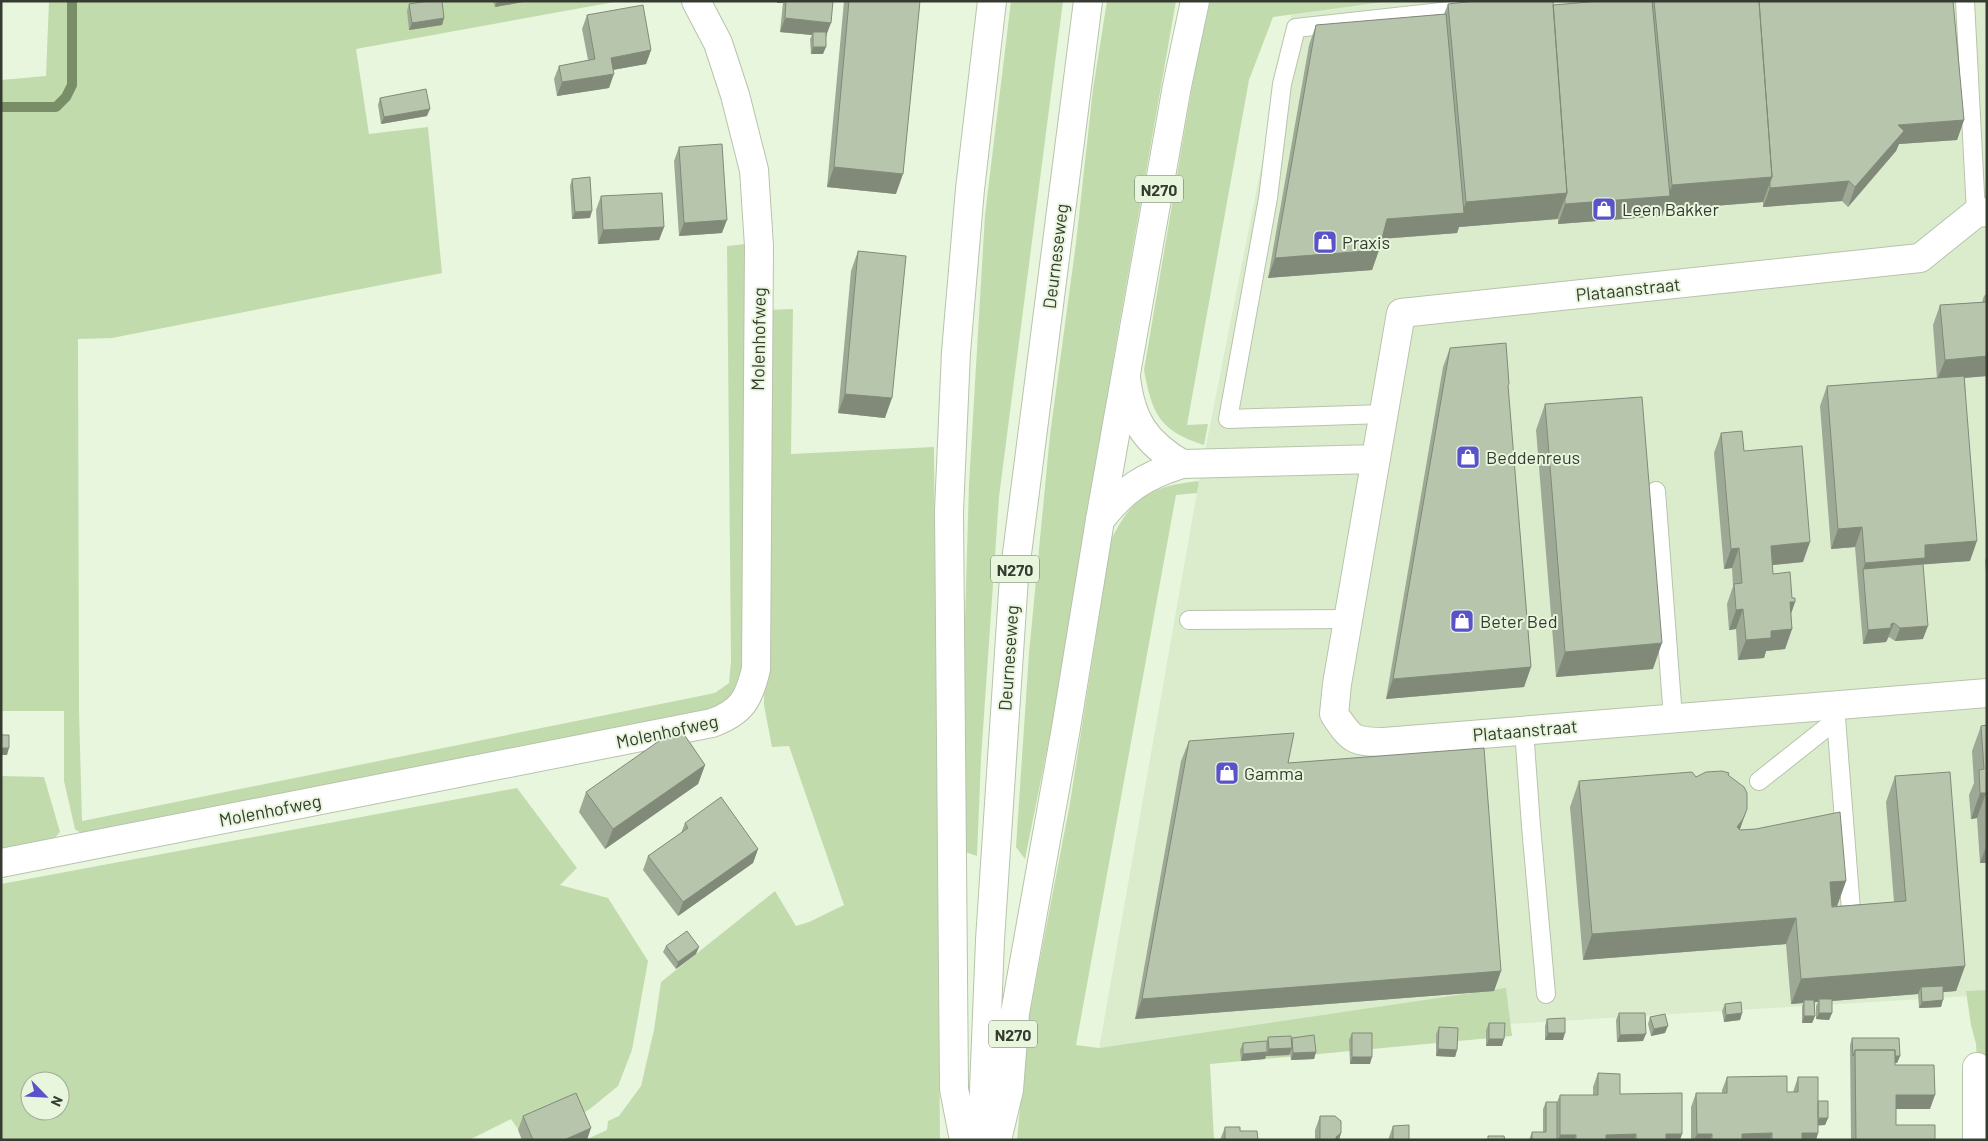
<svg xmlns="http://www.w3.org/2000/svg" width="1988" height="1141" viewBox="0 0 1988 1141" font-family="Barlow,sans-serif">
  <rect width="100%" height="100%" fill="#e8f6dd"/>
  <path fill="#dbeccd" d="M1294 1H1987V995L1099 1049 1199 481Z"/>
  <path fill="#c2dbad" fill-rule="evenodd" d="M49 1H620L356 49 369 134 428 127 442 273 112 338 78 339 79 711 82 821 715 693 729 683 731 661 727 246 746 244 745 664C731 699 730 703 694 716L86 837 75 829 64 781V711H1V80L46 76Z
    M1011 1H1063L999 497 981 759 977 856 965 852 963 688 969 484 985 215Z
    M1107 1H1176L1116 343 1074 615 1025 859 1016 847 1029 653 1050 435 1076 243 1093 89Z
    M1210 1H1390L1273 17 1249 80 1187 425 1208 424 1204 445C1159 431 1152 413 1144 370L1195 69Z
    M793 309 791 454 934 447 940 1140H585L607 1130 608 1121 619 1116 641 1086 654 1030 661 982 775 891 796 926 809 922 844 905 789 746 772 747 764 705 768 310Z
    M1199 481 1197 493 1176 495 1076 1045 1099 1048 1506 988 1512 1036 1210 1064 1214 1140H1017L1028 1022 1070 803 1111 540C1132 497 1151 486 1199 481Z
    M1 776 44 777 60 832 48 846 1 854Z
    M517 788 577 868 560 885 608 898 648 961 632 1050 618 1086 590 1109 578 1116 518 1129 511 1119 469 1140H1V884ZM30 1081H60V1111H30Z
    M1987 990V1061H1977L1976 1044 1971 1025 1966 991Z"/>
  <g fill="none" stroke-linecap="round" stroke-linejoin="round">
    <path stroke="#798e67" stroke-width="10" d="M1 107H56L66 97 72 85V1"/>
    <g stroke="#b7c4ac" stroke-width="20">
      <path id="service" d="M1965 1 1976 213
        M1384 414 1228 419 1268 198 1282 84 1296 28 1468 9
        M1656 491 1673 718
        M1189 620 1348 619
        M1835 705 1851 910
        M1524 730 1531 826 1546 994
        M1759 781 1836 720"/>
    </g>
    <g stroke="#b7c4ac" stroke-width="30">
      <path id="minor" d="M1987 212 1976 213 1920 258 1401 313 1337 684 1334 714C1351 739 1352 742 1384 742L1987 693
        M1126 378C1131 420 1145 442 1182 464
        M1100 520C1124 489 1144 476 1182 464L1376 459
        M1 863 712 723C742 712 749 699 756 669L759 246 754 170 735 95 718 43 696 1
        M1977 1067V1140"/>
    </g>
    <g stroke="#b7c4ac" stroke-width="30">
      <path id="primary" d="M964 1140 954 1089 949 511 956 352 970 189 992 1
        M982 1140 990 940 1014 577 1088 1
        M997 1140 1009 1090 1015 1013 1066 728 1100 520 1177 86 1195 1"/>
    </g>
    <use href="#service" stroke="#fff" stroke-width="18"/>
    <use href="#minor" stroke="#fff" stroke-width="28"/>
    <use href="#primary" stroke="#fff" stroke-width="28"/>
  </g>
  <path fill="#9ea995" d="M493 1H528L495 7Z
    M777 1H833L823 54H811L810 39 812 35 780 32 783 3H777Z
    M844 1H849L896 194 827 187Z
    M1600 1H1953L1964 120 1957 140 1899 144 1896 151 1848 207 1842 201 1763 207V202L1664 210 1662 216 1558 224V219L1459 227 1457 233 1382 239 1379 250 1372 270 1268 278 1309 45 1316 25 1444 14 1448 4 1553 5Z
    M409 4 444 18 442 25 409 30 407 11Z
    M587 15 651 50 646 64 613 70 609 88 557 96 554 79 559 66 588 60 582 29Z
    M380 98 427 116 381 124 378 105Z
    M679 147 722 233 679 236 674 161Z
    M572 179 590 218 572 219 570 186Z
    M601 196 664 227 659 240 598 244 596 210Z
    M858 251 885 418 838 413 851 271Z
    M1987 293V376L1965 378 1970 561 1923 564V639L1895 641 1889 637 1886 642 1863 644 1855 547 1831 549 1820 406 1827 386 1937 378 1933 325 1940 305 1982 302 1984 296Z
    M1450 348 1508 389 1531 667 1524 687 1386 699 1443 367Z
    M1545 404 1653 669 1556 677 1536 430Z
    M1721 433 1744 451 1803 562 1772 565 1773 574 1795 602 1791 614 1792 629 1785 649 1766 651 1764 658 1738 660 1736 629 1729 630 1727 604 1733 586 1732 568 1724 569 1714 453Z
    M1987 556V584L1985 560Z
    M1987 725V863H1980L1977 818 1971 819 1969 795 1974 783 1972 751 1981 726Z
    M1189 741 1288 763 1501 971 1494 991 1135 1019 1181 761Z
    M705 765 698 784 605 849 579 812 586 792Z
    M1728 775 1740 830 1846 881 1837 906 1894 902 1886 802 1895 776 1965 966 1956 991 1943 992 1941 1007 1919 1008 1918 994 1832 1001V1013L1829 1020 1816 1019V1006L1818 1002H1815V1016L1812 1023H1802V1007L1803 1003 1791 1004 1786 944 1583 960 1570 807 1579 781Z
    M685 823 758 849 753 863 678 916 643 870 648 856 681 833Z
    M666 946 696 954 676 969 663 952Z
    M1725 1004 1742 1013 1740 1020 1724 1022 1722 1011Z
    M1619 1013 1643 1041 1617 1042 1616 1020Z
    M1650 1017 1665 1033 1651 1036 1648 1024Z
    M1547 1019 1563 1040H1545V1026Z
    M1489 1023 1502 1046H1486V1030Z
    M1439 1027 1457 1050 1455 1057 1436 1056V1034Z
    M1352 1033 1370 1064H1350L1349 1040Z
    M1268 1037 1291 1040 1292 1038 1316 1052 1314 1059 1291 1060 1290 1053 1289 1055 1266 1056V1055L1265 1059 1241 1061 1240 1050 1243 1043 1267 1041Z
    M1852 1038 1900 1056 1897 1063H1895V1065L1930 1109H1896V1125L1935 1140H1851L1850 1045Z
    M1598 1073 1620 1094 1680 1140H1529L1532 1132H1543V1109L1546 1102H1557L1560 1095H1593V1087Z
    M1727 1077 1787 1092H1793L1798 1077 1818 1101 1828 1118 1825 1125H1818V1133L1816 1140H1691V1107L1696 1093H1722V1090Z
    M523 1116 587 1140H522L518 1130Z
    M1320 1116 1341 1133 1339 1140H1315V1130Z
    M1393 1126 1409 1140H1388Z
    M1225 1127 1240 1131 1258 1140H1220Z"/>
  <path fill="#818a79" d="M497 1H528L495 7Z
    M778 1H783V3H777Z
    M444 18 442 25 409 30 412 23Z
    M785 18 831 23 826 36 813 32 812 35 780 32Z
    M813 47H826L823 54H811Z
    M651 50 646 64 606 71 611 58Z
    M614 74 609 88 557 96 562 82Z
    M430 109 427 116 381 124 384 117Z
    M1964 120 1957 140 1899 144 1896 151 1848 207 1855 187 1898 125Z
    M834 167 903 174 896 194 827 187Z
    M1772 177 1763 202 1664 210 1662 216 1558 224 1565 204 1668 196 1672 185Z
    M1849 181 1842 201 1763 207 1770 188Z
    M1567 193 1557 219 1459 227 1457 233 1379 239 1387 219 1462 213 1466 202Z
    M592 211 590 218 572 219 575 212Z
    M727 220 722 233 679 236 684 223Z
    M664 227 659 240 598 244 603 230Z
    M1379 250 1372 270 1268 278 1275 258Z
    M1987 356V376L1937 380 1945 360Z
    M845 394 892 398 885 418 838 413Z
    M1862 527 1855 547 1831 549 1838 529Z
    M1977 541 1970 561 1863 569 1865 563 1925 545Z
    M1810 542 1803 562 1764 566 1771 546Z
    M1739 548 1732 568 1724 569 1731 549Z
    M1790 602H1795L1788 622Z
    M1743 609 1736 629 1729 630 1736 610Z
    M1894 623 1886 642 1863 644 1868 630Z
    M1928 626 1923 639 1895 641 1900 628Z
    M1792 629 1785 649 1766 651 1764 658 1738 660 1746 640 1771 631Z
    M1662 643 1653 669 1556 677 1565 652Z
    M1531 667 1524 687 1386 699 1393 679Z
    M1 748H9L7 755H1Z
    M705 765 698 784 605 849 613 829Z
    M1980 793H1986L1977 818 1971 819Z
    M1747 809 1738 835 1737 827Z
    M1987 844V863H1980Z
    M758 849 753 863 678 916 683 902Z
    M1846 881 1837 906 1821 908 1830 882Z
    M1796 918 1786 944 1583 960 1592 934Z
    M699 947 696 954 676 969 678 962Z
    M1965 966 1956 991 1921 994V987L1918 994 1819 1002V999L1818 1002 1804 1003V1000L1803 1003 1791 1004 1801 979Z
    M1501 971 1494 991 1135 1019 1142 999Z
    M1943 1000 1941 1007 1919 1008 1922 1002Z
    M1742 1013 1740 1020 1724 1022 1726 1015Z
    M1819 1013H1832L1829 1020 1816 1019Z
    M1804 1016H1815L1812 1023H1802Z
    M1668 1026 1665 1033 1651 1036 1654 1029Z
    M1548 1033H1565L1563 1040H1545Z
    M1646 1034 1643 1041 1617 1042 1620 1035Z
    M1489 1039H1504L1502 1046H1486Z
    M1292 1048 1289 1055 1266 1056 1269 1049Z
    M1438 1049 1457 1050 1455 1057 1436 1056Z
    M1267 1052 1265 1059 1241 1061 1243 1054Z
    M1316 1052 1314 1059 1291 1060 1293 1053Z
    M1855 1056H1900L1897 1063H1855Z
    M1352 1057H1372L1370 1064H1350Z
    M1896 1095H1935L1930 1109H1891Z
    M1828 1118 1825 1125 1813 1126 1816 1119Z
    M591 1128 587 1140H564Z
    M1341 1133 1339 1140H1335L1336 1137Z
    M1772 1133 1770 1140H1740L1742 1134Z
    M1802 1133H1818L1816 1140H1800Z
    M1636 1134 1634 1140H1604L1606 1135Z
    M1666 1134H1682L1680 1140H1664Z
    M1697 1134H1712L1710 1140H1694Z
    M1560 1135H1576L1574 1140H1558Z"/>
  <path fill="#b8c5ad" stroke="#818a79" d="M429 1H442L444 18 412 23 409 4Z
    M786 1H833L831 23 785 18Z
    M849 1H920L903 174 834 167Z
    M1476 1H1553L1567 193 1466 202 1448 4Z
    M1600 1H1652L1670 196 1565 204V199L1567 193 1553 5Z
    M1654 1H1759L1772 177 1672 185Z
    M1759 1H1953L1964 120 1898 125 1904 131 1855 187 1849 181 1770 188V182L1772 177Z
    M643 5 651 50 611 58 614 74 562 82 559 66 595 59 587 15Z
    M1446 14 1464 213 1387 219 1379 250 1275 258 1316 25Z
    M813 32H826V47H813Z
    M426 89 430 109 384 117 380 98Z
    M722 144 727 220 684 223 679 147Z
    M590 177 592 211 575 212 572 179Z
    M662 193 664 227 603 230 601 196Z
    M858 251 906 256 892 398 845 394Z
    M1987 302V356L1945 360 1940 305Z
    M1506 343 1509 384 1508 385 1531 667 1393 679 1450 348Z
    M1964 376 1977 541 1925 545V558L1865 563 1862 527 1838 529 1827 386Z
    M1642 397 1662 643 1565 652 1545 404Z
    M1742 431 1744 451 1802 446 1810 542 1771 546 1773 574 1790 572 1792 598H1795V602H1790L1792 629 1771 631V638L1746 640 1743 609 1736 610 1734 584 1742 583 1739 548 1731 549 1721 433Z
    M1923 564 1928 626 1900 628 1894 623 1891 624V628L1868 630 1863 569Z
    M1987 725V805L1986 793H1980L1979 770 1984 769 1981 726Z
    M679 727 705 765 613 829 586 792Z
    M1294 733 1288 763 1484 748 1501 971 1142 999 1189 741Z
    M1 735H9V748H1Z
    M1722 771 1729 773 1728 775 1744 787 1747 793V809L1743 819 1737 827 1740 830 1756 829 1840 812 1846 881 1830 882 1832 907 1906 901 1895 776 1950 772 1965 966 1801 979 1796 918 1592 934 1579 781 1692 772 1696 777 1706 772Z
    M721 797 758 849 683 902 648 856 688 828 685 823Z
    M687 931 699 947 678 962 666 946Z
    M1943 986V1000L1922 1002 1921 987Z
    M1819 999H1832V1013H1819Z
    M1804 1000H1814L1815 1016H1804Z
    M1741 1002 1742 1013 1726 1015 1725 1004Z
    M1619 1013H1645L1646 1034 1620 1035Z
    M1665 1014 1668 1026 1654 1029 1650 1017Z
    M1565 1018V1033H1548L1547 1019Z
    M1489 1023H1505L1504 1039H1489Z
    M1439 1027 1458 1028 1457 1050 1438 1049Z
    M1352 1033H1372V1057H1352Z
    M1314 1035 1316 1052 1293 1053 1292 1038Z
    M1291 1036 1292 1048 1269 1049 1268 1037Z
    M1852 1038H1899L1900 1056H1895V1050H1855L1853 1056Z
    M1267 1041V1052L1243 1054V1043Z
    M1855 1050H1895V1065H1934L1935 1095H1896V1125H1935V1140H1856Z
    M1598 1073 1620 1074V1094L1682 1093V1134H1666V1140H1636V1134L1606 1135V1140H1576V1135H1560V1095H1598Z
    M1787 1076V1092H1798V1077H1818V1133H1802V1140H1772V1133L1742 1134V1140H1712V1134H1697L1696 1093H1727V1077Z
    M576 1093 591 1128 564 1140H533L523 1116Z
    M1818 1101H1828V1118H1818Z
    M1546 1102H1557V1140H1532V1132H1546Z
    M1320 1116H1335L1341 1121V1133L1336 1137V1140H1320Z
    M1409 1125V1140H1393V1126Z
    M1225 1127H1240V1131H1257L1258 1140H1225Z
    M1488 1136H1504L1505 1140H1488Z"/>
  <defs>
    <g id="shop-square" transform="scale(1.25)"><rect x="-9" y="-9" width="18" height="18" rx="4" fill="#5952ca" stroke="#e8f6dd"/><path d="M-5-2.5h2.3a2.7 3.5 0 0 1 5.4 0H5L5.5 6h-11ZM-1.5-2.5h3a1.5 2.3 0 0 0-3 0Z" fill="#fff"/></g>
  </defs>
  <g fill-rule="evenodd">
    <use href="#shop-square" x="1604" y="209"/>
    <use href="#shop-square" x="1325" y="242"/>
    <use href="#shop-square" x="1468" y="457"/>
    <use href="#shop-square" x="1462" y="621"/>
    <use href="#shop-square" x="1227" y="773"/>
  </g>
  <g text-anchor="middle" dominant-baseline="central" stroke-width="4" stroke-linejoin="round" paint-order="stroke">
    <g fill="#e8f6dd" stroke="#6b7365" stroke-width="1">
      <rect x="1135" y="175.5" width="48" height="27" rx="4"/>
      <rect x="991" y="555.5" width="48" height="27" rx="4"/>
      <rect x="989" y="1020.5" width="48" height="27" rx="4"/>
    </g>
    <g font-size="16" font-weight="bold" fill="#363b31">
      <text x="1159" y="189">N270</text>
      <text x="1015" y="569">N270</text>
      <text x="1013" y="1034">N270</text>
    </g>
    <g font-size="18" fill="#363b31" stroke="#e8f6dd" text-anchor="start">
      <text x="1622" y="209">Leen Bakker</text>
      <text x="1342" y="242">Praxis</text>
      <text x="1486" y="457">Beddenreus</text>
      <text x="1480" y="621">Beter Bed</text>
      <text x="1244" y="773">Gamma</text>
    </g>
    <g font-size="18" fill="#363b31" stroke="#e8f6dd">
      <text transform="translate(1055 256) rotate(-83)">Deurneseweg</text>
      <text transform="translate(1628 289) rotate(-6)">Plataanstraat</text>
      <text transform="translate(758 339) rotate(-89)">Molenhofweg</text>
      <text transform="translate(1008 658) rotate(-86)">Deurneseweg</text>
      <text transform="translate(1525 730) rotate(-5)">Plataanstraat</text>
      <text transform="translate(667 731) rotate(-12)">Molenhofweg</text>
      <text transform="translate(270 810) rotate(-11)">Molenhofweg</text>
    </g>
  </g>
  <rect width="1988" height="1141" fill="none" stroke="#363b31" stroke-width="5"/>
  <g transform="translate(45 1096) rotate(114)"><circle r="24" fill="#e8f6dd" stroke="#a1ab98"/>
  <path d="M0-4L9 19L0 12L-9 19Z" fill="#5952ca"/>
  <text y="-8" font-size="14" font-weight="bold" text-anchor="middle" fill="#363b31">N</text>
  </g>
</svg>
